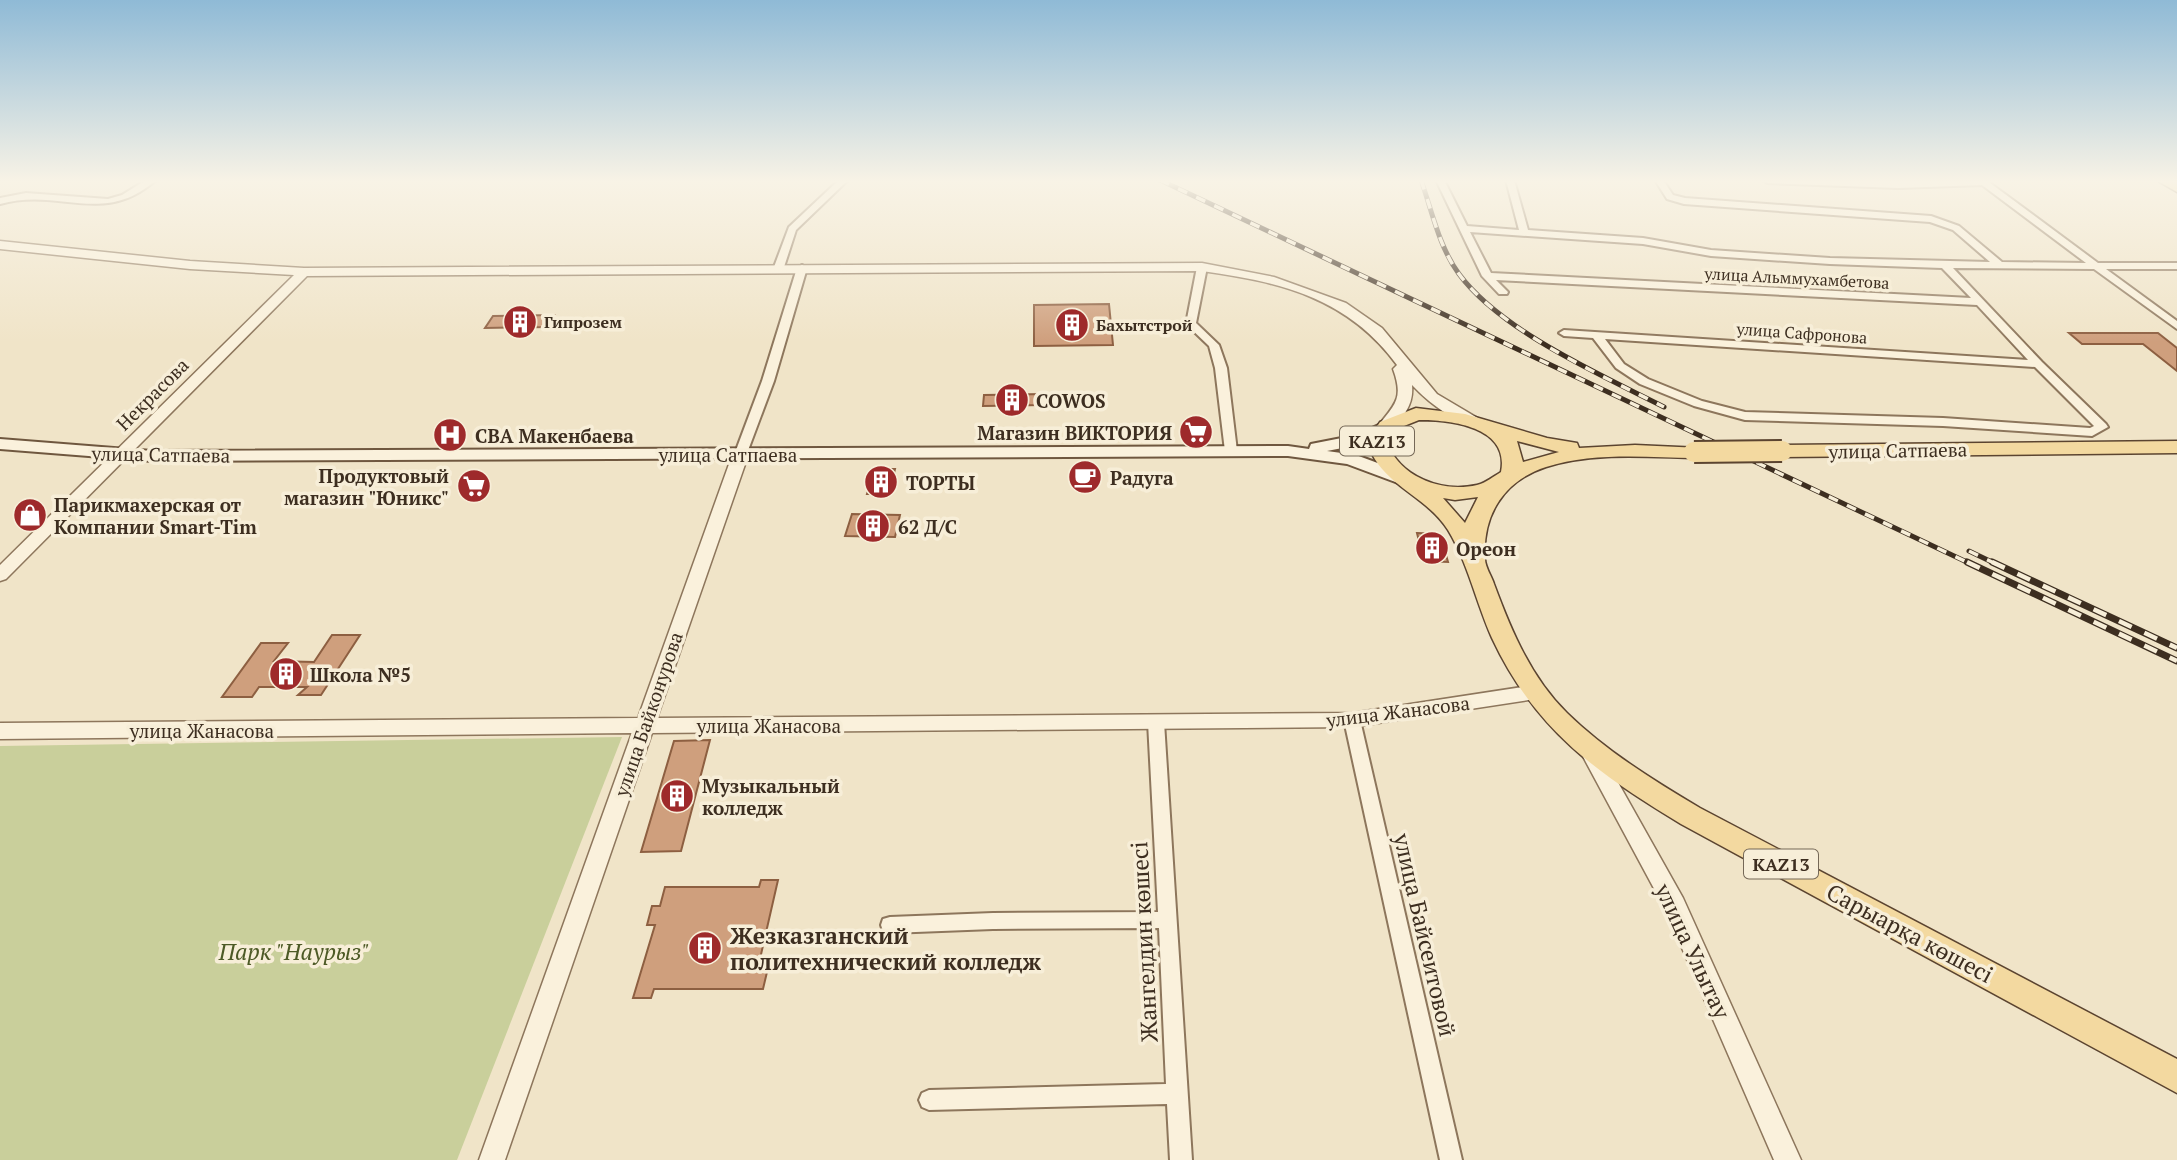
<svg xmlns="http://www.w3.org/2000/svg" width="2177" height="1160" viewBox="0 0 2177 1160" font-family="'PT Serif',serif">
  <rect width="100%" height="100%" fill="#f0e4c8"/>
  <path fill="#c9cf9b" d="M622 737 457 1160H0V746Z"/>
  <path fill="#cf9f7d" stroke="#8d5f41" stroke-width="2" d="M1109 304 1113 345 1034 346V305Z
    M554 315 547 327 485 328 493 316Z
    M2069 333H2158L2177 348V371L2143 344H2082Z
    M1041 394V405L983 406 984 395Z
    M874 469H895L889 494H867Z
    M852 514 900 515 895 537 845 536Z
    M1417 533 1440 534 1448 562 1424 561Z
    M332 635H360L321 695H298L307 687H259L252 697H222L261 643H288L274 661 314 662Z
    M710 740 681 851 641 852 674 741Z
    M761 880H778L757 972H767L763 989H654L651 998H633L655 925H647L652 906H660L665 887H759Z"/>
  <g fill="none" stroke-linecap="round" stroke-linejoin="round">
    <g stroke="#8d765c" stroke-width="4">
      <path id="minor" d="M146 180H156C103 227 60 187 0 204V198L26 193 108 199 122 195Z
        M839 180H848L796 230 784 267 775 269 774 267 789 227Z
        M1436 180H1444L1467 226 1519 230 1506 180H1514L1528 230 1643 238 1711 250 1830 258 1990 262 1953 230 1930 222 1684 204 1667 199 1655 180H1663L1673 195 1685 198 1931 216 1959 226 2002 262 2086 263 1982 185 1898 188 1767 183 1763 180 1898 182 1986 180 2098 263H2177V269H2106L2177 321V329L2094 269 1953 268 2042 362 2106 424 2108 427 2092 436 1943 426 1745 420 1694 406 1640 384 1616 368 1593 338 1564 336 1559 333 1564 330 2028 360 1977 305 1496 280 1508 292 1507 294H1499L1482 276ZM1470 232 1643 244 1711 256 1830 264 1942 268 1971 298 1491 273ZM1605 339 2035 367 2094 426 2090 428 1943 418 1745 412 1702 401 1648 379 1624 364Z
        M1202 264 1207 267 1196 323 1219 345 1227 368 1237 451 1231 455 1225 451 1215 368 1209 346 1186 324 1197 267Z
        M802 265 807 268 774 381 747 453 741 457 737 456 735 453 762 381 797 268Z
        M1352 714 1358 716 1360 720 1462 1160H1440L1344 720 1346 716Z
        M1156 716 1162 718 1164 722 1192 1160H1170L1167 1104 929 1110 922 1107 919 1100 922 1093 929 1090 1166 1084 1159 928 993 929 890 933 883 931 881 925 883 919 890 917 993 913 1158 912 1148 722 1150 718Z"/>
    </g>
    <g stroke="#8d765c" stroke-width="3">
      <path id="tertiary" d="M0 241 190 261 304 268 1202 263 1274 277 1346 303 1382 328 1437 394 1486 423 1479 427C1453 421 1430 404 1412 385 1414 405 1403 417 1390 430H1380L1377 427C1395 404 1404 399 1393 369L1397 365C1348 298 1281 282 1202 271L307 276 6 579 0 581V565L294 275 190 269 0 249Z
        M741 448 749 453 657 718 1352 713 1535 685 1542 687 1545 692 1542 697 1535 699 1352 727 652 733 505 1160H479L632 733 0 739V723L638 718 733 453Z
        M1590 743 1597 745 1683 898 1801 1160H1774L1665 909 1580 751 1583 745Z"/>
    </g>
    <g stroke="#6f573f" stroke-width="4">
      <path id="secondary" d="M1385 422 1393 427 1391 431 1368 443 1327 451 1356 455 1410 475 1413 479 1410 483H1398L1347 464 1288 456 152 461 0 449V439L152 451 1288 446 1309 449 1311 444 1357 435Z"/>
    </g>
    <g stroke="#5b4430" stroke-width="3">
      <path id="primary" d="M2156 180 2177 182V192Z
        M1416 408 1465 414 1547 438 1577 443 1579 448 1635 445 1701 448 1704 452 1701 456 1694 458C1646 457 1592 452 1546 467 1503 481 1482 516 1485 559 1485 567 1492 577 1494 584 1511 630 1531 678 1567 713 1606 751 1653 780 1700 808L2177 1059V1093L1681 824C1597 773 1535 730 1492 638 1476 602 1468 563 1448 530 1424 493 1381 486 1367 442L1380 422ZM1419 420C1452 420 1510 427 1501 472 1494 476 1486 483 1477 485 1442 493 1399 477 1387 442L1394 430ZM1517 441 1559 452 1523 462ZM1478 497 1465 523 1443 498 1455 500Z
        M2177 441V453L1782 457 1775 455 1772 451 1775 447 1782 445Z"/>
    </g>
    <use href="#minor" fill="#faf1dc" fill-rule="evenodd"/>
    <use href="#tertiary" fill="#faf1dc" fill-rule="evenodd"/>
    <use href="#secondary" fill="#faf1dc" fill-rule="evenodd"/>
    <use href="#primary" fill="#f3d9a0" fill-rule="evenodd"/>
    <g stroke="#3d2e20" stroke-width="5">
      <path id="rail-far1" d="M1160 180 1971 564
        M1421 180C1432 211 1439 247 1459 274 1501 331 1601 375 1664 407
        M1969 551 1996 564"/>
    </g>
    <g stroke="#3d2e20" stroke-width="7">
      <path id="rail" d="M1967 562 2177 661
        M1992 562 2177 648"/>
    </g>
    <use href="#rail-far1" stroke="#f7eed8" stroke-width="3.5" stroke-dasharray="10" stroke-linecap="butt"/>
    <use href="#rail" stroke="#f7eed8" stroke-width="4.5" stroke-dasharray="14" stroke-linecap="butt"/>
    <g stroke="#5b4430" stroke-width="24" stroke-linecap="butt">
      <path id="primary-bridge" d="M1694 452 1782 451"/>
    </g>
    <use href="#primary-bridge" stroke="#f3d9a0" stroke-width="20"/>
  </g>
  <linearGradient id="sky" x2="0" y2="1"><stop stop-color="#8fbad6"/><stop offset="0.53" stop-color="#f8f3e6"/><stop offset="1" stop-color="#f8f3e6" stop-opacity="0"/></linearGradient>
  <rect width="2177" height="342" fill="url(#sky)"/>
  <defs>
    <g id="building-disc" transform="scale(1.75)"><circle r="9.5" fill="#9e2a2b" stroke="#f7eed8"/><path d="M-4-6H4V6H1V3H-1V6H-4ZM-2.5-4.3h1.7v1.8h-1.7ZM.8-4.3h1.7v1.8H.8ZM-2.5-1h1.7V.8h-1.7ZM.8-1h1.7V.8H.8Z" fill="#fff"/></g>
    <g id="supermarket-disc" transform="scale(1.75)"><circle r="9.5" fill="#9e2a2b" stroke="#f7eed8"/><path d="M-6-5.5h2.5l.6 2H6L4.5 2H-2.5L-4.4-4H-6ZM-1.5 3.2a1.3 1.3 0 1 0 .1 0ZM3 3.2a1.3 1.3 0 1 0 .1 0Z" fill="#fff"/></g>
    <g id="hospital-disc" transform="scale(1.75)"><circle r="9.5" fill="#9e2a2b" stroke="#f7eed8"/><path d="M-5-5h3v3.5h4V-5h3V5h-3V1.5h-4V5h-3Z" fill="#fff"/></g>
    <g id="cafe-disc" transform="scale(1.75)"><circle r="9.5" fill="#9e2a2b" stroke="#f7eed8"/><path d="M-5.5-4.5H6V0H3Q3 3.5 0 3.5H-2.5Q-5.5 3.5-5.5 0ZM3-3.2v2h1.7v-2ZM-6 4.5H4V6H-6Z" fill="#fff"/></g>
    <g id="shop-disc" transform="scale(1.75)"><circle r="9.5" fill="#9e2a2b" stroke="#f7eed8"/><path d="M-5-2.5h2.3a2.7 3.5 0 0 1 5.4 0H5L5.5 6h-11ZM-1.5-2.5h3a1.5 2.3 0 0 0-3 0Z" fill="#fff"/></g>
  </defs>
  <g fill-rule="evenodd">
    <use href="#building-disc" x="520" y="322"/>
    <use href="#building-disc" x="1072" y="325"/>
    <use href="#building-disc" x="1012" y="400"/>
    <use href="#supermarket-disc" x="1196" y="432"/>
    <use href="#hospital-disc" x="450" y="435"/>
    <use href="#cafe-disc" x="1085" y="477"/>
    <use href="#building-disc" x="881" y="482"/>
    <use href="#supermarket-disc" x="474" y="486"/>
    <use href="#shop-disc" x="30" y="515"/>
    <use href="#building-disc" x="873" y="526"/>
    <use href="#building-disc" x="1432" y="548"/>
    <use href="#building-disc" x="286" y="674"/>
    <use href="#building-disc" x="677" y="796"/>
    <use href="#building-disc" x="705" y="948"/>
  </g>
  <g text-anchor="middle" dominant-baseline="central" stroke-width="7" stroke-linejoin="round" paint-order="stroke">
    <g font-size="16" fill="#3d2e20" stroke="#f7eed8">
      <text transform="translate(1797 278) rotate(3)">улица Альммухамбетова</text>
      <text transform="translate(1802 333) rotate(4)">улица Сафронова</text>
    </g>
    <g font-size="16" font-weight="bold" fill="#3d2e20" stroke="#f7eed8" text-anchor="start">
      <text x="544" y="322">Гипрозем</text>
      <text x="1096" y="325">Бахытстрой</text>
    </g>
    <g fill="#f7eed8" stroke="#756857" stroke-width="2">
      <rect x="1340" y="426.5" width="74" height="29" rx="5"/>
      <rect x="1744" y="849.5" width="74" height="29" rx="5"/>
    </g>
    <g font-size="18" font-weight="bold" fill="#3d2e20">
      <text x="1377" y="441">KAZ13</text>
      <text x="1781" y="864">KAZ13</text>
    </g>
    <g font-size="19" fill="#3d2e20" stroke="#f7eed8">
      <text transform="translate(152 394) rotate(-45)">Некрасова</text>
      <text transform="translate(1898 450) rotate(-1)">улица Сатпаева</text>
      <text transform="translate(161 454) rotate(1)">улица Сатпаева</text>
      <text x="728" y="454">улица Сатпаева</text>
      <text transform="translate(1398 711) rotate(-7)">улица Жанасова</text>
      <text transform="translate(648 714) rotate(-71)">улица Байконурова</text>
      <text x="769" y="725">улица Жанасова</text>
      <text x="202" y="730">улица Жанасова</text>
    </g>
    <g font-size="19" font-weight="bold" fill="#3d2e20" stroke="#f7eed8" text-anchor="start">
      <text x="1036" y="400">COWOS</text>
      <text x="1172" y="432" text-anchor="end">Магазин ВИКТОРИЯ</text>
      <text x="475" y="435">СВА Макенбаева</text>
      <text x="449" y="475" text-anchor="end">Продуктовый<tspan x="449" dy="22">магазин "Юникс"</tspan></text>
      <text x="1110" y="477">Радуга</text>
      <text x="906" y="482">ТОРТЫ</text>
      <text x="54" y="504">Парикмахерская от<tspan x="54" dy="22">Компании Smart-Tim</tspan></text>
      <text x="898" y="526">62 Д/С</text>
      <text x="1456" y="548">Ореон</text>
      <text x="310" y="674">Школа №5</text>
      <text x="702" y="785">Музыкальный<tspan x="702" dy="22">колледж</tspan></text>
    </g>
    <g font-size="23" fill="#3d2e20" stroke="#f7eed8">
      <text transform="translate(1910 933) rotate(28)">Сарыарқа көшесі</text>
      <text transform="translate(1425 935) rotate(77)">улица Байсеитовой</text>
      <text transform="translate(1144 942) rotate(-93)">Жангелдин көшесі</text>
      <text transform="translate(1693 951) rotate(65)">улица Улытау</text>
    </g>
    <g font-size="23" font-weight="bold" fill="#3d2e20" stroke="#f7eed8" text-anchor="start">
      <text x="730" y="935">Жезказганский<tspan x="730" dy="26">политехнический колледж</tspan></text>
    </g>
    <g font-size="23" font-style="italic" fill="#4d5a26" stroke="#f7eed8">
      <text x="294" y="951">Парк "Наурыз"</text>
    </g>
  </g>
</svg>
